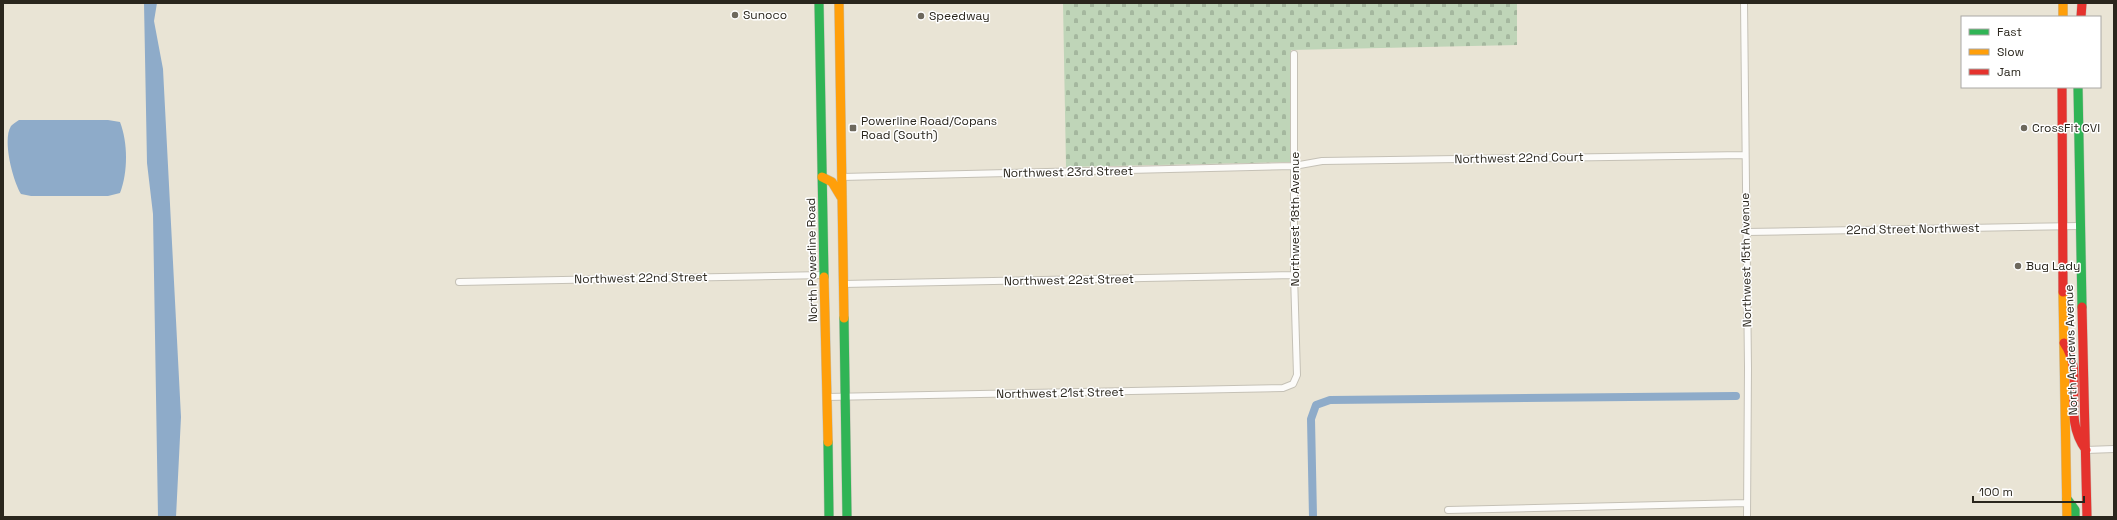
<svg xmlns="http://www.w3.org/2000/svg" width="2117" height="520" viewBox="0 0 2117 520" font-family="'Space Grotesk',sans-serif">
  <defs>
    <pattern id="cemetery-stones" width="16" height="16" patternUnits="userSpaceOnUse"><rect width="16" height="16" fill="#bfd5b8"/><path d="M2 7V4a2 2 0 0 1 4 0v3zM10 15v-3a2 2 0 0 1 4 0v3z" fill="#a4b79e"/></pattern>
  </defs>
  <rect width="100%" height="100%" fill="#e9e4d5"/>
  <path fill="url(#cemetery-stones)" d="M1063 3H1517V45L1291 50 1292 162 1066 167Z"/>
  <path fill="#8eabc9" d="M144 3H157L154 21 163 69 181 417 176 517H158L153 214 147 163Z
    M19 120H108L120 122C128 143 128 172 120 193L108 196H31L21 194C13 181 2 140 11 126 13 124 16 122 19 120Z"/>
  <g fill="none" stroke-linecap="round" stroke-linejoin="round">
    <path stroke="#8eabc9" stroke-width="8" d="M1313 517 1311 419 1316 405 1330 400 1736 396"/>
    <g stroke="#c5c1b6" stroke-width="8">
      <path id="street" d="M1744 3 1748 368 1747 517
        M842 177 1294 166 1322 161 1745 155
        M1746 232 2080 226
        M459 282 823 275
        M843 284 1294 275
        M827 397 1283 388 1293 384 1297 375 1294 275V54
        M2086 450 2114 449
        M1448 510 1747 503"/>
    </g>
    <g stroke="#c5c1b6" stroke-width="10">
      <path id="fast" d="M819 3 824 277
        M2078 87 2082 307
        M844 318 847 517
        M828 442 829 517
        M2067 499 2075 510V517"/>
    </g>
    <g stroke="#c5c1b6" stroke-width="10">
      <path id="slow" d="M839 3 844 318
        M2063 3V17
        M822 177 832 182 841 197
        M824 277 828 442
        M2063 292 2067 517"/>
    </g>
    <g stroke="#c5c1b6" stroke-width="10">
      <path id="jam" d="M2081 17 2082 3
        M2062 87 2063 292
        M2082 307 2087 517
        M2064 343C2087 376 2060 415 2086 450"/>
    </g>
    <use href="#street" stroke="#fcfbf9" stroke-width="6"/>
    <use href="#fast" stroke="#30b455" stroke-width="9"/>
    <use href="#slow" stroke="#ff9f0a" stroke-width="9"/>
    <use href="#jam" stroke="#e5322d" stroke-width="9"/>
  </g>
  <g fill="#6d685d" stroke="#fff" stroke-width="1.5">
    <circle cx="735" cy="15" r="4"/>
    <circle cx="921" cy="16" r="4"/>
    <rect x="849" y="124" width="8" height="8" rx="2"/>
    <circle cx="2024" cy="128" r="4"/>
    <circle cx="2018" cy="266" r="4"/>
  </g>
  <g text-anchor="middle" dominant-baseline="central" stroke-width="3" stroke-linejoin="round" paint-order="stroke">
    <g font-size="12" fill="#2a261d" stroke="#fff" text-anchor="start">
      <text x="743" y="15">Sunoco</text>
      <text x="929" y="16">Speedway</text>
      <text x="861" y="121">Powerline Road/Copans<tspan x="861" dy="14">Road (South)</tspan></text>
      <text x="2032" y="128">CrossFit CVI</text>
      <text x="2026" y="266">Bug Lady</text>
    </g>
    <g font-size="12" fill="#2a261d" stroke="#fff">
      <text transform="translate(1519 158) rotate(-1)">Northwest 22nd Court</text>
      <text transform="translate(1068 172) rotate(-1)">Northwest 23rd Street</text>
      <text transform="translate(1295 219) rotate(-90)">Northwest 18th Avenue</text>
      <text transform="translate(1913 229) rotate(-1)">22nd Street Northwest</text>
      <text transform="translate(812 260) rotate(-91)">North Powerline Road</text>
      <text transform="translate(1746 260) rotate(-91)">Northwest 15th Avenue</text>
      <text transform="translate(641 278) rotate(-1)">Northwest 22nd Street</text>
      <text transform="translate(1069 280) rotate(-1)">Northwest 22st Street</text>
      <text transform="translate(2071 350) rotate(-92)">North Andrews Avenue</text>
      <text transform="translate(1060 393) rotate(-1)">Northwest 21st Street</text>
    </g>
  </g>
  <rect width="2117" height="520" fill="none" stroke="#2a261d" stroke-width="8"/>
  <rect x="1961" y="16" width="140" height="72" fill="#ffffff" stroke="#aaa8a5"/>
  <rect x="1969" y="29" width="20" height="6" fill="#30b455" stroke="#aaa8a5"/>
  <text x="1997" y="36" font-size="12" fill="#2a261d">Fast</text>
  <rect x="1969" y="49" width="20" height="6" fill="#ff9f0a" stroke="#aaa8a5"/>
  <text x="1997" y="56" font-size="12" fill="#2a261d">Slow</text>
  <rect x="1969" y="69" width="20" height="6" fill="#e5322d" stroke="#aaa8a5"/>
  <text x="1997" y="76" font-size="12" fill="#2a261d">Jam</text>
  <path d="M1973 496v6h111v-6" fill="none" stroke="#2a261d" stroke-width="2"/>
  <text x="1979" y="496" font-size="12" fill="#2a261d" stroke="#ffffff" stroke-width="3" paint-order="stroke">100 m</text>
</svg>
